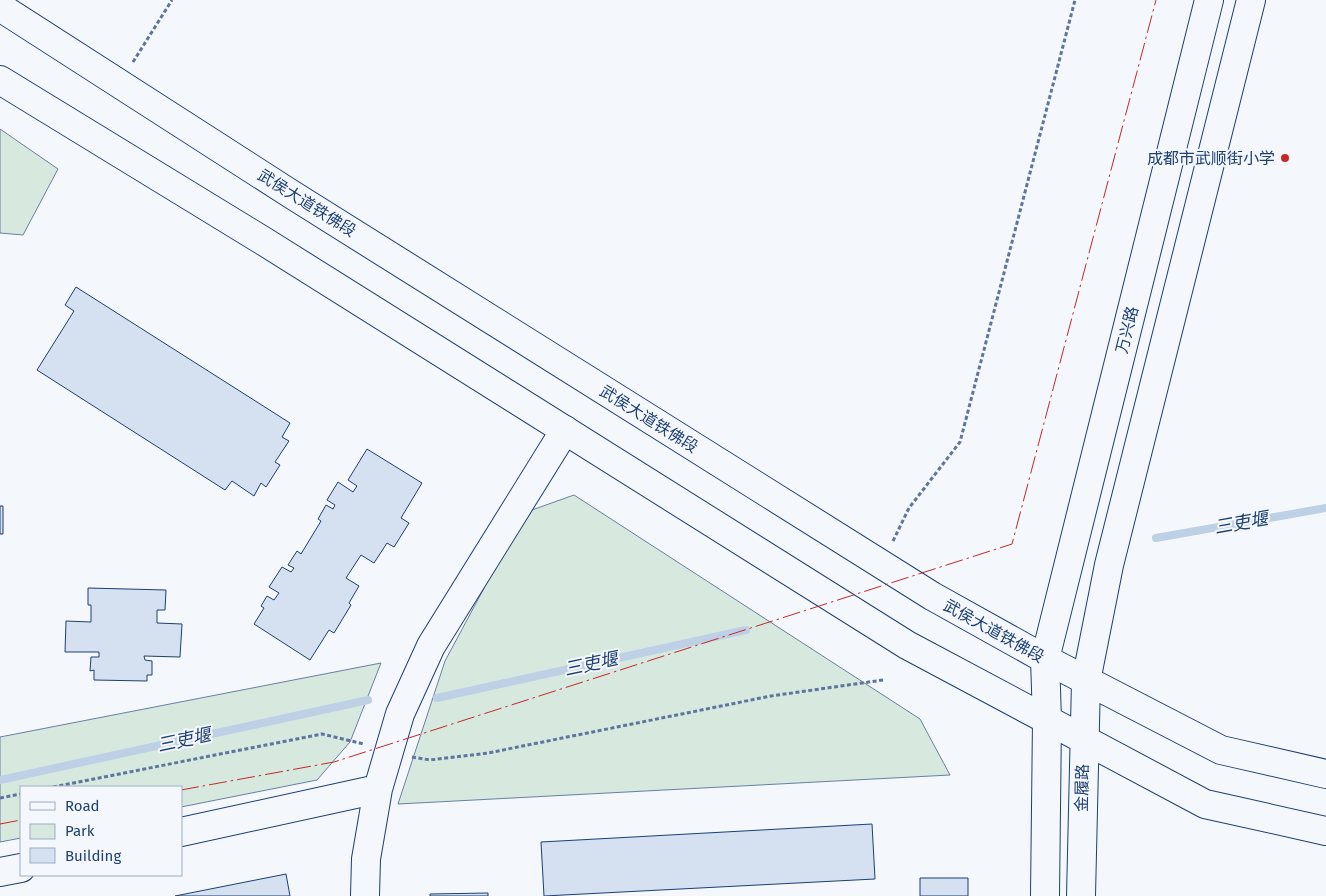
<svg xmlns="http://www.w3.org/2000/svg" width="1326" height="896" viewBox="0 0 1326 896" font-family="'Fira Sans','Noto Sans SC',sans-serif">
  <rect width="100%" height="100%" fill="#f4f7fb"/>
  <path fill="#d7e8df" stroke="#687fa3" d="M0 129 58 169 23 235 0 233Z
    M574 495 920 719 950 775 398 804 445 661 497 564 532 510Z
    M381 663 350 742 317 780 181 807V787H21V838L0 842V737Z"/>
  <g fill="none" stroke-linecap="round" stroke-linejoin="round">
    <path stroke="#bed0e5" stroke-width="8" d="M1156 538 1326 508
      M437 698 746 630
      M0 780 368 700"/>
  </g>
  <path fill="#d5e0f0" stroke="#1d3f73" d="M76 287 290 423 282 437 289 441 275 462 280 465 266 487 261 483 254 496 232 481 225 490 37 370 74 311 65 305Z
    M367 449 422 483 401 518 409 523 394 547 387 543 374 563 361 555 346 578 359 586 349 603 351 605 334 633 329 630 310 660 254 624 264 608 261 606 267 596 274 600 279 593 269 587 282 567 291 572 294 568 288 565 297 551 301 554 321 521 318 519 326 505 333 509 335 505 327 500 338 482 353 492 357 486 348 480Z
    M0 506H3V534H0Z
    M88 588 166 590 165 610H157V623L182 624 180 657 144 656 145 660 152 661V675H147V681L94 680V670L90 671 91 657H99V652H65L66 621 91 622V605H88Z
    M872 824 875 879 544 896 541 842Z
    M286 874 290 896H175Z
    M920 878H968V896H920Z
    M488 893V896H430V894Z"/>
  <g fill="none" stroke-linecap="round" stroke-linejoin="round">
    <g stroke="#1d3f73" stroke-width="30">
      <path id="minor" d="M181 832 378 789
        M0 872 21 868
        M365 896 366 859 378 789 400 714 431 646 565 430"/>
    </g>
    <g stroke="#1d3f73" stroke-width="30">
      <path id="major" d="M0 7 291 194 932 596 1045 659 1221 750 1326 774
        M0 80 265 242 907 645 1205 804 1326 831
        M1045 896 1047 720 1045 659 1209 0
        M1081 896 1086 681 1109 565 1251 0"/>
    </g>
    <path stroke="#5e769c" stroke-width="3" stroke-dasharray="4 2.5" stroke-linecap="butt" d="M133 62 172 0
      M893 541 909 508 960 442 1075 0
      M412 757 430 760 488 753 771 696 883 680
      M53 787 322 734 364 744
      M0 798 21 794"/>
    <use href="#minor" stroke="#f4f7fb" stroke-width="28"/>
    <use href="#major" stroke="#f4f7fb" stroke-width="28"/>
    <path stroke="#c62828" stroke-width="1" stroke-dasharray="18 4 2.5 4" stroke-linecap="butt" d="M181 790 334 762 1012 544 1156 0
      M0 824 21 820"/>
  </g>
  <circle fill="#c62828" stroke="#f4f7fb" stroke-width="2" cx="1285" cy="158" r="5"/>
  <g text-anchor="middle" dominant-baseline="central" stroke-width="4" stroke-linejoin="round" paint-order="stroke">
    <g font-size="16" fill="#1d3f73" stroke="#f4f7fb" text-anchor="end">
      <text x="1275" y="158">成都市武顺街小学</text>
    </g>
    <g font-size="16" fill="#1d3f73" stroke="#f4f7fb">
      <text transform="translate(307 203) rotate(32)">武侯大道铁佛段</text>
      <text transform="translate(1127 330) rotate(-76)">万兴路</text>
      <text transform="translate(649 419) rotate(32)">武侯大道铁佛段</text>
      <text transform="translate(994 631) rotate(29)">武侯大道铁佛段</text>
      <text transform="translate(1082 788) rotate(-89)">金履路</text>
    </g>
    <g font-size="18" font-style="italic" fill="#1d3f73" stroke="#f4f7fb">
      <text transform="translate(1241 523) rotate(-10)">三吏堰</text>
      <text transform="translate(591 664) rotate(-12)">三吏堰</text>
      <text transform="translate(184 740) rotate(-12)">三吏堰</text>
    </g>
  </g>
  <rect x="20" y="786" width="162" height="90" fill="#f4f7fb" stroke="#9eadc5"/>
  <rect x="30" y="802" width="25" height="8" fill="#f4f7fb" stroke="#9eadc5"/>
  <text x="65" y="811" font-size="15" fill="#1d3f73">Road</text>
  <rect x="30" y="824" width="25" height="15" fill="#d7e8df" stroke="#9eadc5"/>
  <text x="65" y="836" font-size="15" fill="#1d3f73">Park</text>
  <rect x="30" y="848" width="25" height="15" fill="#d5e0f0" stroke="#9eadc5"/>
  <text x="65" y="861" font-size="15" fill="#1d3f73">Building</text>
</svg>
